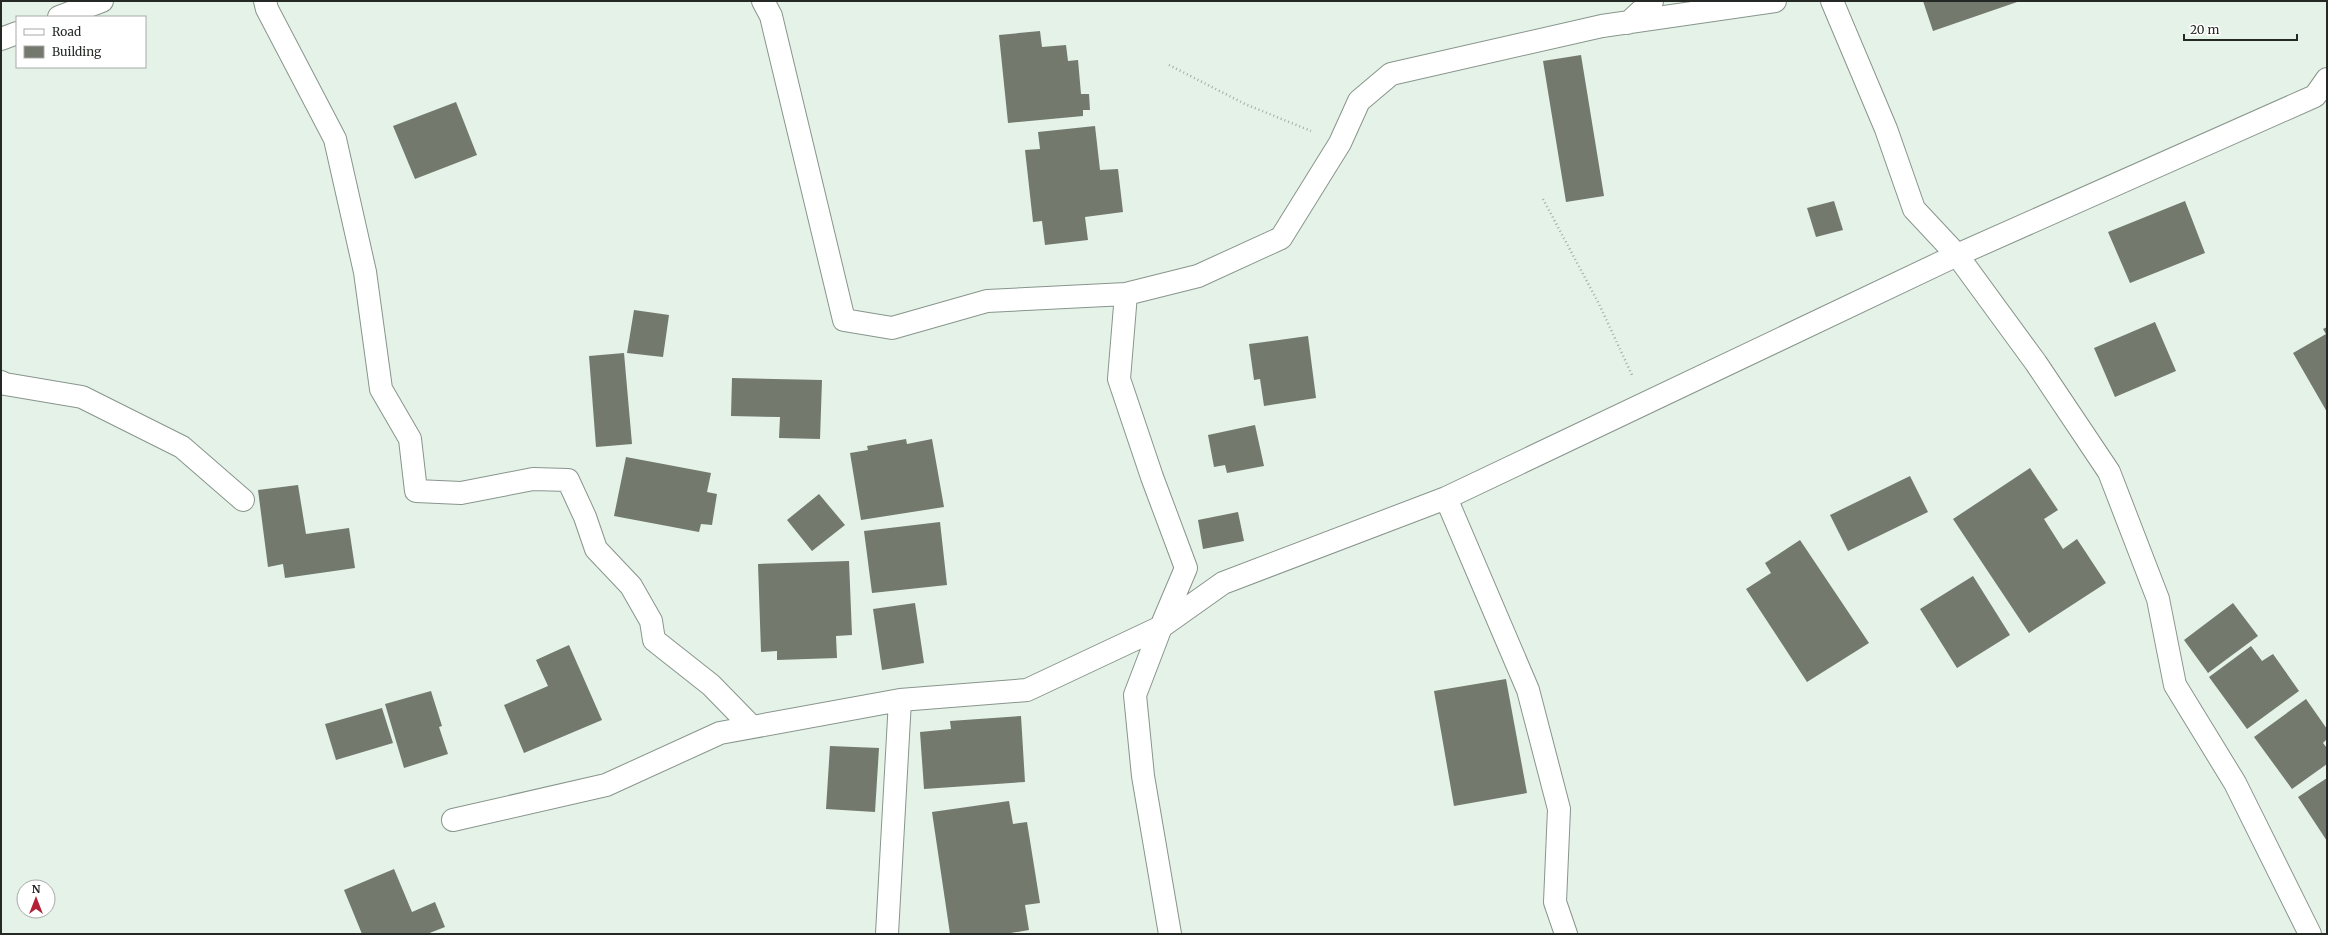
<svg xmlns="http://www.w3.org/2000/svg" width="2328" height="935" viewBox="0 0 2328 935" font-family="Merriweather,serif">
  <rect width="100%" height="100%" fill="#e4f2e8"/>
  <path fill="#73796c" d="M1923 1H2020L1933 31Z
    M1040 31 1042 47 1066 45 1068 61 1078 60 1081 94H1089L1090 110H1083V116L1008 123 999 35Z
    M1581 55 1604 196 1566 202 1543 61Z
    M456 102 477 155 415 179 393 126Z
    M1095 126 1100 170 1118 169 1123 212 1085 217 1088 240 1045 245 1042 221 1033 222 1025 150 1040 149 1038 132Z
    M1834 201 1843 230 1816 237 1807 208Z
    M2185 201 2205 253 2130 283 2108 232Z
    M634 310 669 315 663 357 627 353Z
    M2155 322 2176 371 2115 397 2094 348Z
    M2327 327V412L2293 353 2326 334 2323 329Z
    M1308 336 1316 398 1264 406 1260 379 1254 380 1249 344Z
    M624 353 632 444 596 447 589 356Z
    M732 378 822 380 820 439 779 438 780 417 731 416Z
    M1255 425 1264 466 1227 473 1225 465 1214 467 1208 435Z
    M906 439 907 444 932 439 944 507 861 520 850 453 868 450 867 446Z
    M626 457 711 473 707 492 717 494 712 525 701 524 699 532 614 516Z
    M2030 468 2058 510 2044 519 2063 549 2077 539 2106 583 2029 633 1953 519Z
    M1910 476 1928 512 1848 551 1830 515Z
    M298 485 306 534 349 528 355 568 285 578 283 564 268 567 258 490Z
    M819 494 845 525 812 551 787 520Z
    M1238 512 1244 541 1203 549 1198 520Z
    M940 522 947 585 872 593 864 531Z
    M1800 540 1869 643 1807 682 1746 589 1771 573 1765 563Z
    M849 561 852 635 836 636 837 658 777 660V651L761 652 758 564Z
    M1973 576 2010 635 1957 668 1920 609Z
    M915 603 924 663 882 670 873 609Z
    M2233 603 2258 636 2208 673 2184 640Z
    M569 645 602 720 524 753 504 705 548 686 536 660Z
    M2251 646 2262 661 2273 654 2299 691 2247 729 2209 677Z
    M1506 679 1527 793 1454 806 1434 691Z
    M431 691 442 726 439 727 448 754 404 768 385 704Z
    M2306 699 2327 729V739L2323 743 2327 748V764L2292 789 2254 737Z
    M382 708 393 743 336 760 325 724Z
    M1021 716 1025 782 924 789 920 732 951 729 950 721Z
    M830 746 879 748 875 812 826 809Z
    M2327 778V841L2298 797Z
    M1009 801 1013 824 1027 822 1040 903 1025 905 1029 930 1005 934H950L932 812Z
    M394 869 412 912 435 902 445 927 427 934H362L344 890Z"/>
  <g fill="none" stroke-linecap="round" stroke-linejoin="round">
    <g stroke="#88958c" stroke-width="24">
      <path id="minor" d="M265 1 267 9 335 139 365 272 381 389 410 439 416 491 461 493 533 479 568 480 585 517 596 549 631 586 651 621 654 640 711 685 752 727
        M763 1 771 16 844 320 892 328 987 301 1126 294 1198 276 1281 238 1340 143 1359 101 1391 74 1602 26 1775 1
        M1832 1 1886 129 1914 209 1957 255 2315 96 2327 79
        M59 17 102 1
        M1628 23 1652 1
        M1 39 17 33
        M1 382 5 384 82 397 182 447 243 500
        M1446 498 1528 690 1559 809 1555 902 1566 934
        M453 820 606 785 720 733 900 700 1027 690 1161 627 1186 568 1152 477 1119 379 1126 294
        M887 934 900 700
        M1170 934 1143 776 1135 695 1161 627 1223 583 1446 498 1957 255 2036 363 2109 472 2158 599 2175 685 2235 783 2310 934"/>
    </g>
    <path stroke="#a2ada5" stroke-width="2.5" stroke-dasharray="1 3" stroke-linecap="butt" d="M1169 65 1245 104 1311 131
      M1543 199 1599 304 1632 375"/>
    <use href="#minor" stroke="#fff" stroke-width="22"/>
  </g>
  <rect width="2328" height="935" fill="none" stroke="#242926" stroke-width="4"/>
  <rect x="16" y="16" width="130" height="52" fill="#ffffff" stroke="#a7a9a8"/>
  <rect x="24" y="29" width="20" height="6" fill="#ffffff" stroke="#a7a9a8"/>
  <text x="52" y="36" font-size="12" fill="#242926">Road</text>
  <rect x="24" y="46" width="20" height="12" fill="#73796c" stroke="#a7a9a8"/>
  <text x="52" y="56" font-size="12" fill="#242926">Building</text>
  <g transform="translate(36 899)"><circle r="19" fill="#ffffff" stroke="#a7a9a8"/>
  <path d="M0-3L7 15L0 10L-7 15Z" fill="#b32136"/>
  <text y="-6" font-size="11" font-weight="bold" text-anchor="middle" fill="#242926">N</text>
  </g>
  <path d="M2184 34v6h113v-6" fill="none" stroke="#242926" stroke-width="2"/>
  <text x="2190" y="34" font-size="12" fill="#242926" stroke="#ffffff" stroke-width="3" paint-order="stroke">20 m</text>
</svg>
